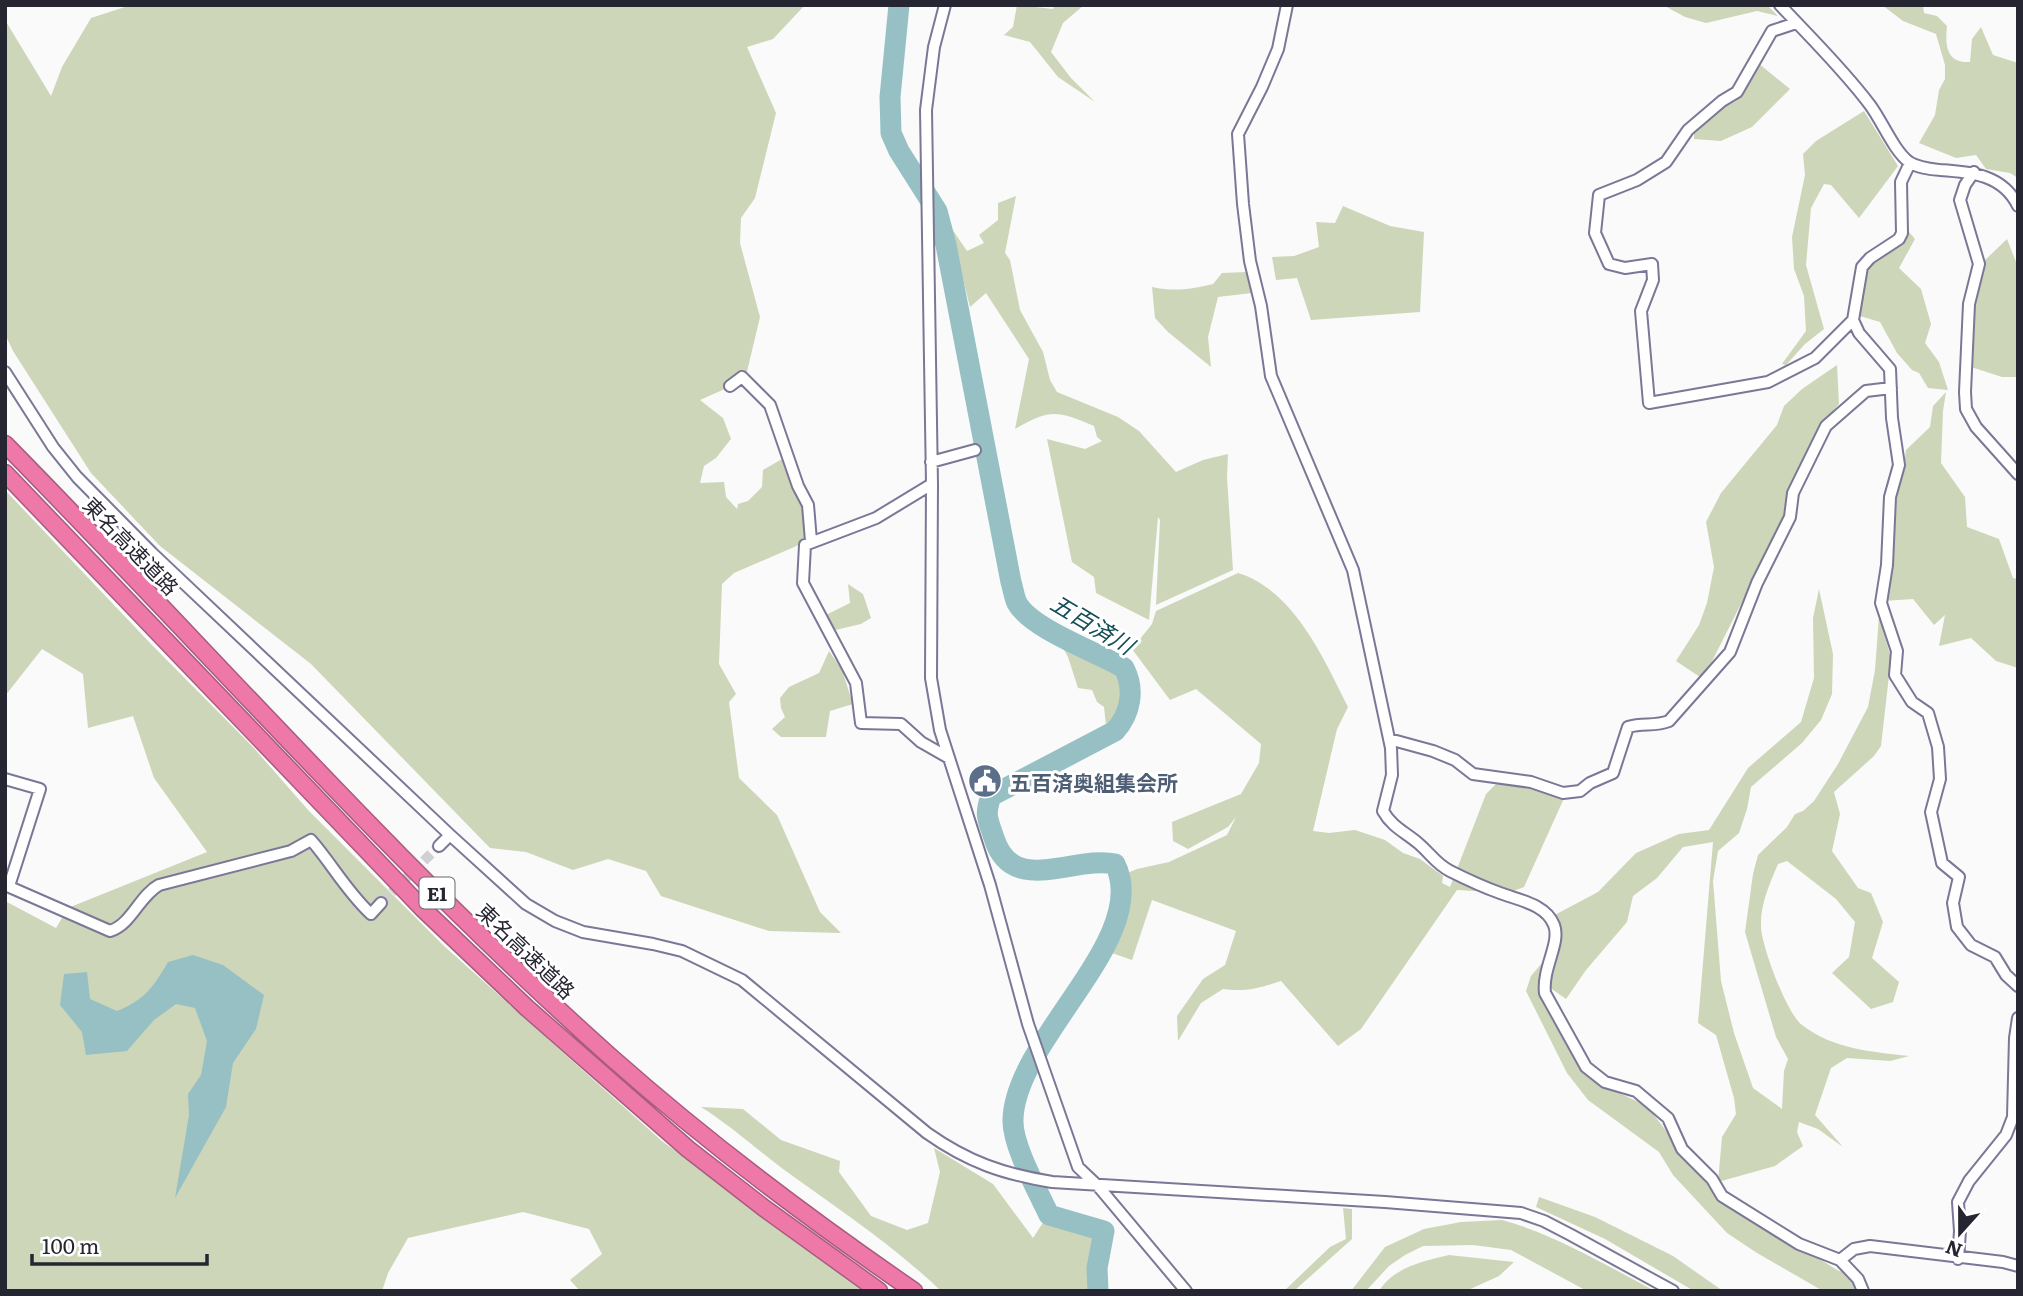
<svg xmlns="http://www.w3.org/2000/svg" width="2023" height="1296" viewBox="0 0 2023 1296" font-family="Literata,'Noto Sans JP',serif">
  <rect width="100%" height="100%" fill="#fafafa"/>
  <path fill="#cdd6b8" d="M131 5H805L773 39 747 47 776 113 755 198 741 218 740 243 760 317 745 380 700 400 723 418 731 439 716 458 704 466 700 483 724 482 726 497 737 509 738 504 748 501 762 487 763 470 782 459 795 478 808 505 806 539 801 544 734 573 722 584 719 664 736 694 729 702 739 778 777 815 820 912 841 933 769 931 661 896 646 871 608 859 573 870 526 852 490 848 311 664 160 546 91 473 13 351 5 334V20L51 96 62 67 91 18Z
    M892 5H904L893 125 916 172 918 190 891 146 882 106Z
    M1017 5 1053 9 1055 5H1084L1063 23 1051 52 1071 78 1095 102 1058 77 1030 42 1004 35 1013 27Z
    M1663 5H1767L1778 16 1757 11 1706 23 1685 17Z
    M1882 5H1923L1924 13 1937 16 1947 26C1945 45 1946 63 1970 62L1972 39 1981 27 1993 55 2018 63V178L2010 173 1986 169 1976 155 1956 158 1919 143 1935 115 1939 90 1945 79V65L1936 34 1903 21Z
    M1758 63 1790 89 1752 127 1721 141 1694 139V131L1713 113 1736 101 1749 84Z
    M1864 111 1898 166 1859 218 1831 185 1824 184 1811 208 1806 265 1824 329 1805 344 1786 365 1782 364 1806 331 1804 296 1794 269 1792 237 1805 175 1803 154 1816 141Z
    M1016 196 1005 253 1010 260 1020 310 1043 352 1050 380 1057 392 1118 417 1139 431 1176 472 1203 460 1228 454 1227 477 1233 570 1156 605 1160 520 1158 517 1149 620 1096 593 1094 577 1072 562 1047 439 1085 449 1102 441 1097 437 1094 426C1056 410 1050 409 1015 429L1029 359 986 293 970 307 950 226 967 251 984 243 979 235 998 220V203Z
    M1343 206 1390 226 1424 232 1420 312 1311 320 1297 278 1276 280 1272 257 1294 256 1319 247 1316 222 1335 223Z
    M1909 232 1915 239 1899 268 1921 289 1931 324 1925 343 1939 362 1948 390 1928 388 1919 373 1912 370 1897 353 1880 322 1860 316C1862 301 1862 272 1875 261 1890 247 1896 255 1909 232Z
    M2007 239 2018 267V377H2002L1968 366 1974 300 1982 263Z
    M1248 272 1252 293 1218 297 1208 337 1211 367 1168 332 1155 318 1152 287C1175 292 1191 289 1213 284L1222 273Z
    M1837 365 1839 404 1820 427 1785 517 1703 679 1676 661 1699 625 1707 603 1714 567 1706 522 1721 493 1777 425 1784 406 1802 389Z
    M1946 392 1943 411 1941 463 1965 497 1967 527 1999 539 2013 578 2018 579V668L1996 661 1971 638 1939 646 1945 615 1934 625 1913 599 1884 601 1894 504 1902 479 1906 450 1930 427 1933 406Z
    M5 490 150 643 252 746 309 811 444 946 663 1142 729 1188 863 1291H580L570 1280 602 1254 589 1229 523 1212 408 1238 388 1273 382 1291H5V901L56 928 68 908 207 852 154 778 133 716 88 728 83 674 42 649 5 696Z
    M1238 573C1294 590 1324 659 1348 707L1337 729 1313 831 1329 833 1355 830 1385 840 1403 853 1420 859 1443 876 1442 883 1450 887 1486 794 1499 781 1524 784 1565 796 1524 887 1508 893 1457 890 1361 1029 1338 1046 1281 981C1260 988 1245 992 1223 989L1201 1003 1178 1041 1177 1016 1203 979 1225 965 1236 931 1152 900 1132 960 1109 952 1126 911 1125 874 1137 869 1169 862 1227 835 1236 817 1228 827 1188 849 1173 841 1172 822 1241 794 1259 763 1261 744 1196 689 1170 700 1132 649 1152 624 1156 611Z
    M848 584 863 594 871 618 861 624 831 631 826 615 850 603Z
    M1819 589 1833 654 1832 694 1821 720 1802 743 1751 787 1747 809 1739 833 1718 851 1713 881 1721 981 1734 1033 1753 1088 1782 1109 1784 1071 1788 1059 1776 1037 1745 932 1753 874 1758 855 1787 827 1795 814 1803 811 1814 801 1838 764 1868 707 1875 670 1879 616 1891 658 1881 746 1874 756 1834 792 1840 814 1832 851 1858 888 1871 893 1883 922 1872 958 1899 982 1893 1002 1871 1009 1832 973 1849 957 1855 922 1836 899 1787 861 1778 864C1770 883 1760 905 1761 926 1761 945 1787 1014 1802 1025 1833 1049 1872 1052 1909 1056L1890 1061 1847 1058 1831 1068 1815 1115 1843 1147 1818 1129 1799 1122 1797 1132 1803 1146 1775 1166 1718 1182 1722 1137 1736 1114 1734 1098 1716 1035 1698 1023 1713 842 1683 847 1657 878 1633 896 1627 922 1586 970 1566 999 1546 985 1558 941 1549 918 1598 892 1636 853 1679 834 1709 830 1748 768 1801 722 1814 678 1813 618Z
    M1069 644C1116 661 1137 672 1116 724L1106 725 1104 707 1097 702 1092 690 1078 688 1068 657 1062 646Z
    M829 651 842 670 853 704 830 711 826 737H781L772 729 785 717 781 708 780 698 789 687 819 673Z
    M1548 956 1538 982 1545 1007 1579 1068 1598 1083 1647 1106 1720 1201 1789 1245 1818 1258 1837 1270 1851 1275 1855 1291H1823L1757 1253 1727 1233 1673 1175 1659 1152 1588 1100 1567 1073 1526 991 1531 976Z
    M701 1107 743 1109 781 1140 840 1161 839 1172 871 1216 907 1230 928 1223 940 1172 934 1148 993 1184 1033 1238 1046 1218 1101 1233 1098 1291H941C893 1245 837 1208 783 1169 755 1148 730 1125 701 1107Z
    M1539 1197 1595 1217 1673 1256 1723 1291H1694L1605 1239 1536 1207Z
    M1343 1208 1352 1209V1239L1294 1291H1284L1330 1247 1346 1239Z
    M1502 1220C1557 1235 1605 1265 1655 1291H1587L1511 1250 1473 1245 1423 1246 1405 1255 1389 1266 1366 1291H1351L1385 1247 1424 1229 1461 1222Z
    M1449 1255 1514 1262 1499 1276 1466 1291H1379C1394 1267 1424 1261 1449 1255Z"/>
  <path fill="#96c0c3" d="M193 955 223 965 264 995 256 1029 233 1063 226 1107 175 1198 189 1115 188 1094 201 1075 207 1041 195 1008 176 1004 154 1020 127 1051 86 1055 82 1032 60 1005 64 974 87 972 90 999 117 1011C145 1000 154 986 168 962Z"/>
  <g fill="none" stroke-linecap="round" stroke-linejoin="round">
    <path stroke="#96c0c3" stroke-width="21" d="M899 5 890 97 891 133 899 151 937 211 946 245 1011 582C1013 588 1014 597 1017 603 1031 629 1097 652 1124 668 1135 689 1131 713 1115 731L991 796C984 816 988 819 994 838 1012 897 1075 855 1115 864 1152 938 1014 1040 1013 1120 1012 1145 1038 1191 1049 1215L1104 1231 1097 1268 1098 1291"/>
    <path stroke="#d0cfd2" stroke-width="10" stroke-dasharray="10 5" stroke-linecap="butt" d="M381 903 439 846"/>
    <g stroke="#7b7796" stroke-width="14">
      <path id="minor" d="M945 5 934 47 926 110 932 484 931 678 940 730 990 885 1028 1024 1078 1167 1098 1186 1186 1291
        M1287 5 1278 49 1262 87 1238 134 1243 204 1250 261 1261 306 1271 376 1353 570 1391 748 1392 775 1383 811C1392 827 1405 832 1418 843 1430 853 1436 864 1450 871 1466 879 1483 887 1500 893 1518 900 1546 904 1554 925 1561 943 1542 968 1545 993L1586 1067 1605 1082 1636 1091 1668 1118 1682 1149 1712 1179 1722 1196 1799 1244 1840 1260 1858 1279 1863 1291
        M1780 5C1810 37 1843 69 1870 105 1882 121 1894 151 1909 162 1918 168 1930 169 1940 170 1972 172 2003 175 2018 206
        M1796 23 1772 31 1737 92 1722 101 1688 130 1666 162 1637 180 1599 195 1595 233 1609 264 1625 268 1652 264 1653 280 1641 311 1649 403 1768 382 1815 358 1853 320
        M1910 163 1901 182 1902 233 1899 239 1870 258 1862 267 1853 320 1859 333 1890 369 1892 418 1899 465 1890 497 1887 565 1881 603 1897 651 1895 675 1912 702 1928 713 1938 747 1940 779 1931 812 1942 863 1959 877 1953 903 1957 927 1971 945 1995 957 2006 975 2018 986
        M1974 172 1965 185 1960 200 1979 264 1969 304 1965 392 1966 409 1976 427 2018 474
        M5 372 53 447 77 477 152 553 450 835 526 904 555 921 583 932 653 944 682 951 742 980 927 1133C968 1162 1003 1174 1052 1182L1385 1202 1521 1213 1544 1221 1571 1235 1673 1291
        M730 386 742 377 770 405 798 486 808 505 811 541
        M931 462 975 450
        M932 484 876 518 805 545 803 583 856 683 861 723 901 724 921 742 949 758
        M1389 739 1433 751 1455 760 1473 774 1531 782 1563 793 1580 791 1590 783 1613 773 1628 727C1643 722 1654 727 1669 721L1730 652 1757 583 1790 517 1793 493 1826 426 1866 391 1891 388
        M5 779 40 789 9 886
        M439 846 450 835
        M5 885 110 931C132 924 139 896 159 885L291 851 311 840C332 864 347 892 371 914L381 903
        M1958 1259 1960 1231 1958 1202 1969 1181 2006 1135 2013 1117 2015 1038 2018 1018
        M1840 1260 1854 1249 1870 1246 2003 1262 2018 1266"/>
    </g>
    <g stroke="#a85c7f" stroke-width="19">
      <path id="highway" d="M5 444C207 649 397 867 612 1058 707 1142 809 1219 914 1291
        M5 473 422 908 527 1008 688 1149 764 1208 879 1291"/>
    </g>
    <use href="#minor" stroke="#fff" stroke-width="10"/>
    <use href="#highway" stroke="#ee79a8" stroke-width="16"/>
  </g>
  <defs>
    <g id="civic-disc" transform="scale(1.75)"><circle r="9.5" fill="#5c6f8a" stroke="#fff"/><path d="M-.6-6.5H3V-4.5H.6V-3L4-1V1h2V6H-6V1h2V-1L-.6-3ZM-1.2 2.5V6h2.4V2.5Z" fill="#fff"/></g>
  </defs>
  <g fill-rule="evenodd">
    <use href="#civic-disc" x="985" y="781"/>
  </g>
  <g text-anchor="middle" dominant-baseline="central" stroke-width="6" stroke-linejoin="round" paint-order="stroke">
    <rect fill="#fff" stroke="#676670" stroke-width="2" x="419.5" y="877.5" width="35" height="31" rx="5"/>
    <g font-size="19" font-weight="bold" fill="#262532">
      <text x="437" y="893">E1</text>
    </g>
    <g font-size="21" fill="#262532" stroke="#fff">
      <text transform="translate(132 545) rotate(46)">東名高速道路</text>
      <text transform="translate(527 950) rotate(44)">東名高速道路</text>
    </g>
    <g font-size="21" font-weight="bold" fill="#4e5e75" stroke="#fff" text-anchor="start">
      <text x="1010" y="781">五百済奥組集会所</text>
    </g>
    <g font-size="23" font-style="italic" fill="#124e54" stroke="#fff">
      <text transform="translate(1093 623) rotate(31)">五百済川</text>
    </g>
  </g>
  <rect width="2023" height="1296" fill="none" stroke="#262532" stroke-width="14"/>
  <g transform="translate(1960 1233) rotate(201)" stroke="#ffffff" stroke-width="5" paint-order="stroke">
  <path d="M0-5L12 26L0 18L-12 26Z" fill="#262532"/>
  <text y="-10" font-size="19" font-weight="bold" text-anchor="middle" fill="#262532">N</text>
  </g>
  <path d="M32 1254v10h175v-10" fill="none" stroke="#262532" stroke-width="3.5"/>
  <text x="42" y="1254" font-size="21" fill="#262532" stroke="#ffffff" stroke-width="5" paint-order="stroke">100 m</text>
</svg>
